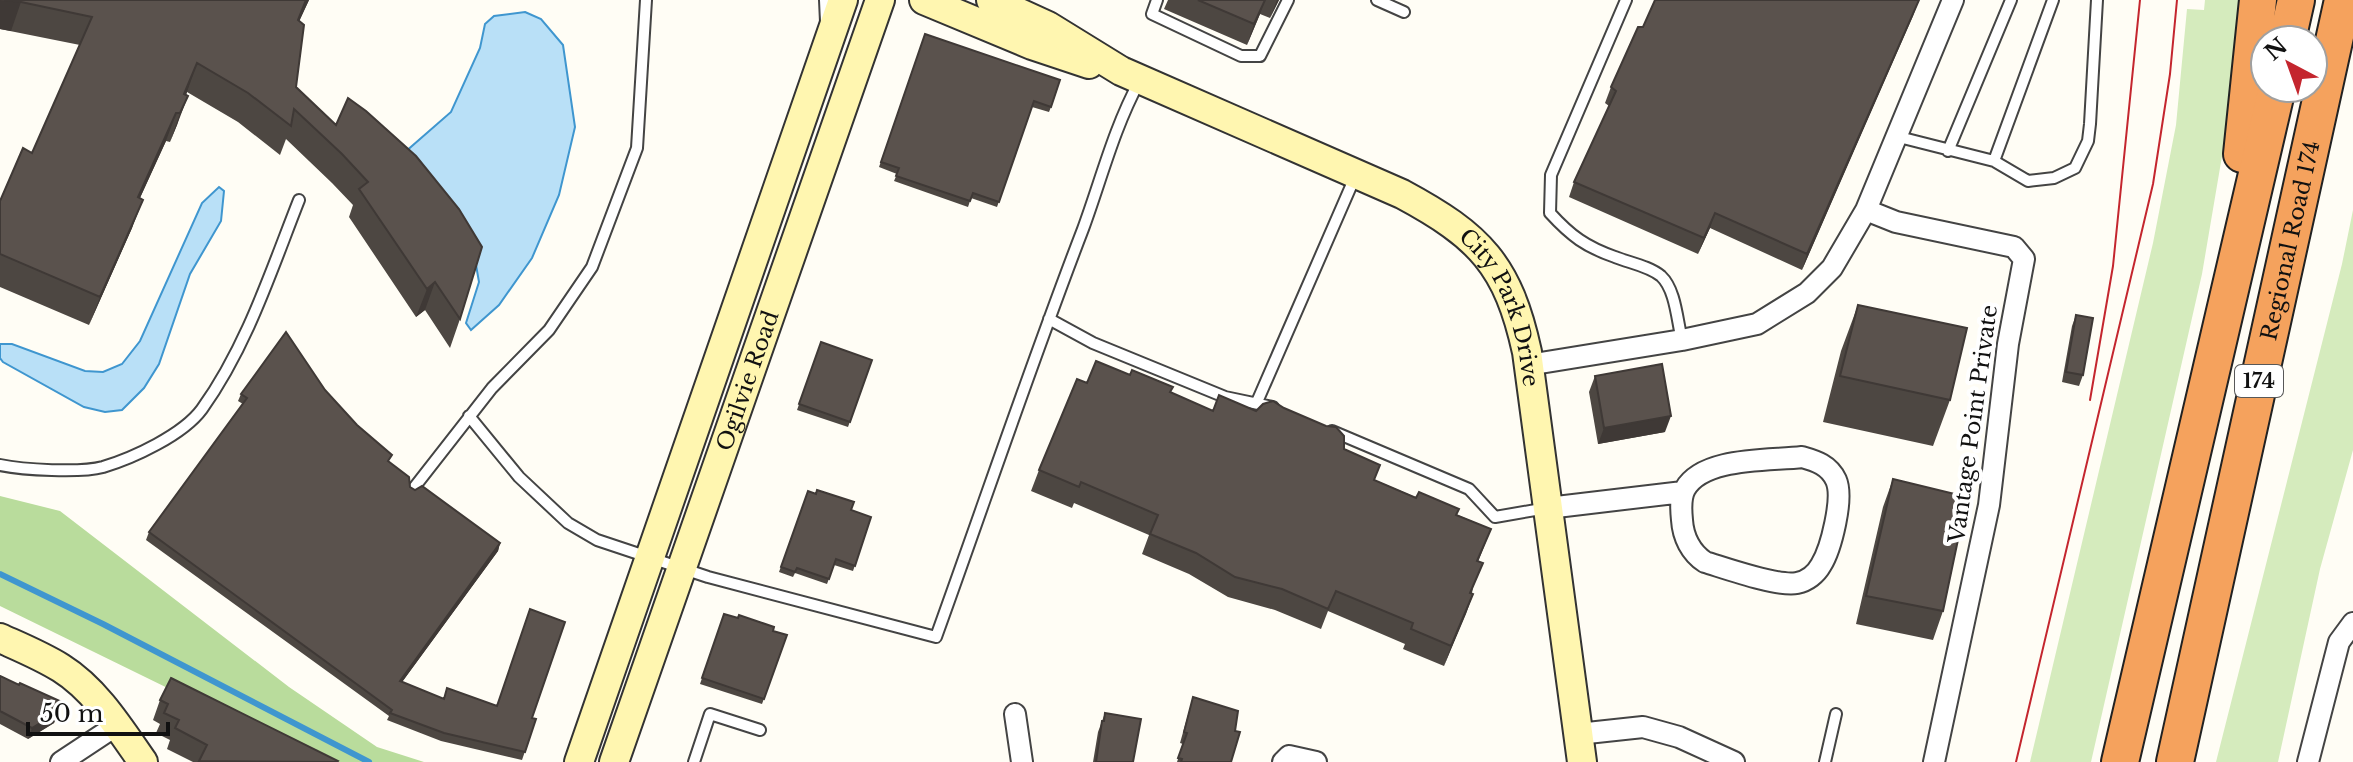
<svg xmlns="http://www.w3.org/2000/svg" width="2353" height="762" viewBox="0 0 2353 762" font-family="'Libre Baskerville',serif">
  <rect width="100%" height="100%" fill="#fffdf5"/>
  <path fill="#d5ebbd" d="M2205 0H2241L2230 109 2202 274 2091 762H2030L2153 243 2176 125 2187 9 2204 10Z
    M2353 210V450L2320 569 2278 762H2216L2342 264Z"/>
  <path fill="#b9dc9c" d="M0 496 60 511 289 687 377 747 424 762H319L0 606Z"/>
  <path fill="#b9e0f7" stroke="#3f96cf" stroke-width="2" d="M525 12 541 19 563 45 575 127 559 195 532 258 499 305 471 330 466 323 479 282 476 265 396 160 451 112 480 48 485 24 494 16Z
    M219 187 224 191 221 221 190 274 159 364 144 388 122 410 105 412 84 407 3 362 0 358V344H12L85 371 103 372 122 364 140 341 202 203Z"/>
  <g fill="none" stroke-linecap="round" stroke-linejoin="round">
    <path stroke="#3f96cf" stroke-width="6" d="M0 574 103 624 369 762"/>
    <g stroke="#444" stroke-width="14">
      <path id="lane" d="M825 0 826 22
        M1157 0 1152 14 1241 56H1260L1288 0
        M1377 0 1404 12
        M1626 0 1551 175 1550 213C1571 236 1586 247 1615 257 1630 263 1649 266 1661 276 1676 290 1677 321 1682 340
        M1895 136 1994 161 2028 181 2054 178 2075 168 2088 141 2090 124 2097 0
        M1948 151 2011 0
        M1994 161 2053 0
        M1049 319 1093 343 1225 397 1273 407
        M1257 402 1355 177
        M469 416 519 477 568 523 597 540 708 577 936 637C985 501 1031 364 1083 229 1101 180 1114 128 1139 82
        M1332 431 1469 489 1495 517 1547 508
        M0 465C23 470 81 473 103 467 133 458 183 435 202 409 247 346 271 271 299 200
        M413 489 492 388 549 330 592 267 637 148 646 0
        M694 762 710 714 760 730
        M1825 762 1836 714"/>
    </g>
    <g stroke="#444" stroke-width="24">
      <path id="street" d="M1866 210 1896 222 2014 247 2024 259 2008 344 1989 505 1934 762
        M1528 365 1682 340 1757 324 1807 293 1832 268 1866 210 1953 0
        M1802 457C1816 461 1829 465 1836 480 1844 498 1831 549 1821 565 1816 574 1807 581 1797 583 1778 587 1725 568 1705 562 1691 553 1683 537 1682 520 1681 510 1680 498 1685 489 1703 457 1768 461 1802 457Z
        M1548 508 1683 492
        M1015 714 1022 762
        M1578 734 1643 727 1679 737 1734 762
        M61 762 117 725
        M1283 762 1289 756 1316 762
        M2308 762 2339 642 2353 623"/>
    </g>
    <g stroke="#333" stroke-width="32">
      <g id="secondary">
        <path d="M924 0 1032 45 1089 64"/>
        <path id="s1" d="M991 0 1048 26 1121 71 1402 194C1480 236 1508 265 1527 352L1582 762"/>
        <path d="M0 638C20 647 42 656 61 668 96 690 120 729 143 762"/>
        <path d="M579 762 843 0"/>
        <path id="s2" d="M614 762 880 0"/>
      </g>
    </g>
    <g stroke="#222" stroke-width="40">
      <g id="highway">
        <path d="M2287 40 2296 0"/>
        <path d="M2242 154 2258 0"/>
        <path d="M2120 762 2277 88"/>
        <path id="s3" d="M2175 762 2343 0"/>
      </g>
    </g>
    <use href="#lane" stroke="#fff" stroke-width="10"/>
    <use href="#street" stroke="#fff" stroke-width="20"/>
    <use href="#secondary" stroke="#fff6b0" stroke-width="28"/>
    <use href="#highway" stroke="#f5a25d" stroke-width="36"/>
    <path stroke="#c4262e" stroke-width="2" d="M2090 400 2113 266 2140 0
      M2016 762 2153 184 2170 74 2177 0"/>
  </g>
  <path fill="#4d4742" d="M0 0H309L299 21 296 87 336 125 460 319 450 348 425 310 416 317 349 217 353 205 332 183 286 139 280 155 238 122 187 92 177 125 170 142 166 141 140 198 132 228 89 325 0 287V201L32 153 80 45 0 29Z
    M1168 0H1279L1270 18 1260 14 1247 45 1164 9Z
    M1919 0 1802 270 1710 228 1698 254 1569 197 1574 182 1609 106 1605 103 1611 87 1643 27Z
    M925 34 1051 107 1049 112 1032 107 997 207 971 198 968 207 894 181 897 174 879 167Z
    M1858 305 1950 400 1933 446 1823 422 1841 351Z
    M2076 315 2083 375 2079 386 2062 382 2072 326Z
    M821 342 872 360 848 427 797 410Z
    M1130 375 1213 411 1344 449 1375 480 1491 529 1478 562 1472 593 1473 594 1444 666 1403 649 1405 644 1328 611 1321 629 1275 610 1228 597 1189 574 1142 554 1149 535 1074 503 1072 508 1031 491 1039 470 1087 383Z
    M1595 376 1665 432 1598 444 1589 392Z
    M325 390 410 487 500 543 498 551 402 682 444 699 536 719 522 760 441 741 387 720 389 716 146 540 149 532 243 404 238 401 241 394Z
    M1893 479 1943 611 1933 640 1856 624 1883 507Z
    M808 491 851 510 871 517 853 571 834 565 827 584 795 573 793 577 779 572Z
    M724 614 787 635 762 704 700 684Z
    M0 676 58 713 54 723 28 739 0 724Z
    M1193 697 1231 762H1177L1183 744 1180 743Z
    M160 700 338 762H193L167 749 170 740 156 733 160 724 153 720Z
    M1105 713 1133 762H1093L1098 732Z"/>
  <path fill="#3f3936" d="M0 0 21 2 11 31 0 29Z
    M306 0H309L287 48 298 20Z
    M1265 0 1260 14 1247 45 1254 24Z
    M1277 0H1279L1270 18Z
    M1919 0 1913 16 1802 270 1807 254Z
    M197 63 187 92 178 113 184 94Z
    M188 96 177 125 170 142 180 113Z
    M176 113 166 141 127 226 138 197Z
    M143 200 132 228 89 325 100 297Z
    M1715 213 1710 228 1698 254 1704 238Z
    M435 282 425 310 416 317 427 289Z
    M1671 416 1665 432 1598 444 1604 428Z
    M500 543 498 551 397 689 400 681Z
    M1473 594 1466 614 1444 666 1451 646Z
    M62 702 54 723 28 739 32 728Z"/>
  <path fill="#5a524d" stroke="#3f3936" stroke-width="2" d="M4 0H306L298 20 304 25 296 87 336 125 348 98 366 111 416 156 459 209 482 247 460 319 435 282 427 289 359 189 368 182 342 154 294 109 291 126 248 93 197 63 184 94 188 96 180 113H176L138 197 143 200 100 297 0 254V201L23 148 32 153 92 17 21 2Z
    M1198 0H1265L1254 24Z
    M1655 0H1919L1807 254 1715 213 1704 238 1574 182 1616 91 1611 87 1638 27H1643Z
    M925 34 1060 80 1051 107 1034 101 999 202 973 193 970 201 896 176 899 168 881 162Z
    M1858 305 1967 328 1950 400 1840 376Z
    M2076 315 2093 318 2083 375 2066 372Z
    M286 332 325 390 357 425 392 455 388 461 409 477 410 487 415 490 422 486 500 543 400 681 444 699 447 688 497 706 530 609 565 622 532 718 536 719 525 752 444 733 390 713 392 710 149 532 247 398 241 394Z
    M821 342 872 360 850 422 799 404Z
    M1096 361 1130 375 1132 370 1173 387 1170 392 1213 411 1219 395 1256 411 1263 404 1273 401 1284 408 1326 426 1336 427 1344 436V449L1380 465 1374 480 1416 498 1419 492 1459 509 1456 515 1491 529 1477 561 1483 563 1470 593 1473 594 1451 646 1411 629 1413 623 1336 591 1328 609 1282 589 1235 577 1196 553 1150 534 1158 515 1081 482 1079 487 1039 470 1077 379 1087 383Z
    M1662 364 1671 416 1604 428 1595 376Z
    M1893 479 1967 497 1943 611 1866 596Z
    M817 490 854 502 851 510 871 517 855 566 836 559 829 579 797 568 795 572 781 567 808 491 816 494Z
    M724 614 738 618 739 615 774 627 773 631 787 635 764 699 702 678Z
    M0 676 19 685 20 683 62 702 58 712 32 728 0 711Z
    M171 678 338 761 337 762 199 761 207 745 175 728 179 720 164 713 168 704 160 700Z
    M1193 697 1238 711 1235 731 1240 732 1231 762H1181L1182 759 1178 758 1187 733 1184 732Z
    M1105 713 1141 719 1133 762H1096L1102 721H1104Z"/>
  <g text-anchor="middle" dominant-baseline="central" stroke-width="8" stroke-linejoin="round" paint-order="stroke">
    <rect fill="#fff" stroke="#585858" stroke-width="2" x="2235" y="365" width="48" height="32" rx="6"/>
    <g font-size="20" font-weight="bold" fill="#111">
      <text x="2259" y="381">174</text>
    </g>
    <g font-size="22" fill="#111" stroke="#fff">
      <text stroke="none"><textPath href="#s3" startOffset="534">Regional Road 174</textPath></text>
      <text stroke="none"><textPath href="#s1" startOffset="614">City Park Drive</textPath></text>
      <text stroke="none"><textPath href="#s2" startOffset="404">Ogilvie Road</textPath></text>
      <text transform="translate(1973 424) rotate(-82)">Vantage Point Private</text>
    </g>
  </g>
  <g transform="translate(2289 64) rotate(319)"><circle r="38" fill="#ffffff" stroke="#a0a0a0" stroke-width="2"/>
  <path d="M0-6L14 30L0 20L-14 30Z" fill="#c4262e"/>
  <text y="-12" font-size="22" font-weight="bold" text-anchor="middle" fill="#111111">N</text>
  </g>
  <path d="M28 722v12h140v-12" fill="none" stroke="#111111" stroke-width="4"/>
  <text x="40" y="722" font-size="24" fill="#111111" stroke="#ffffff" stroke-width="6" paint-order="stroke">50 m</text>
</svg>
